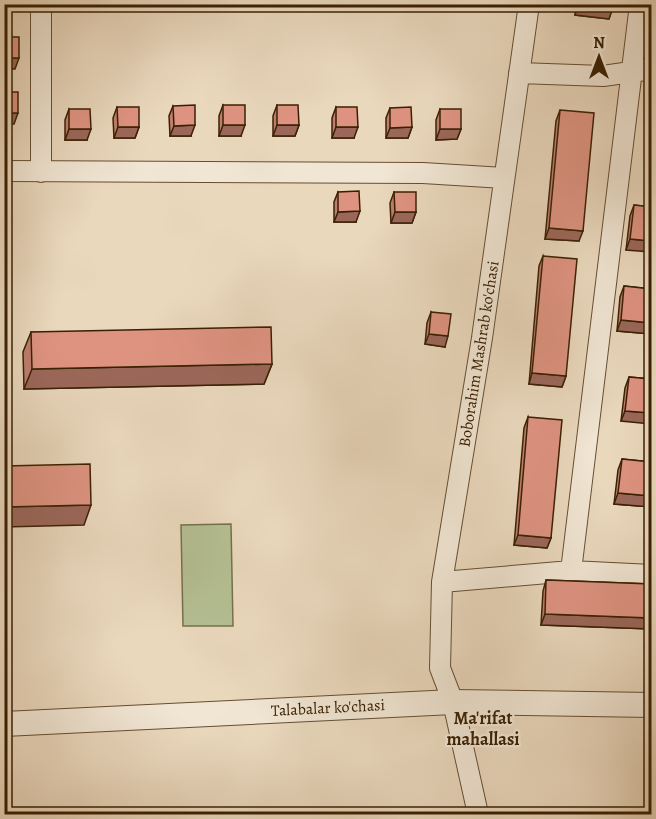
<svg xmlns="http://www.w3.org/2000/svg" width="656" height="819" viewBox="0 0 656 819" font-family="Alegreya,serif">
  <rect width="100%" height="100%" fill="#ead8bd"/>
  <filter id="stains"><feTurbulence type="fractalNoise" baseFrequency=".00333" numOctaves="4"/><feColorMatrix values="0 0 0 0 .2 0 0 0 0 .09 0 0 0 0 .02 0 0 0 .5 -.17"/></filter>
  <radialGradient id="worn" r=".72"><stop offset=".6" stop-color="#630" stop-opacity="0"/><stop offset="1" stop-color="#630" stop-opacity=".3"/></radialGradient>
  <path fill="#b4bf93" stroke="#77704b" stroke-width="1.5" d="M231 524 233 626H183L181 525Z"/>
  <g fill="none" stroke-linecap="round" stroke-linejoin="round">
    <g stroke="#664e32" stroke-width="22">
      <path id="minor" d="M41 4V172
        M519 73 603 76 652 69
        M4 171 423 173 504 178
        M571 571 640 4
        M442 582 571 571 652 575
        M478 814 453 702 440 668 442 582 482 338 529 4"/>
    </g>
    <g stroke="#664e32" stroke-width="26">
      <path id="tertiary" d="M4 724 453 702 652 705"/>
    </g>
    <use href="#minor" stroke="#f1e6d4" stroke-width="20"/>
    <use href="#tertiary" stroke="#f1e6d4" stroke-width="24"/>
  </g>
  <path fill="#bf7e6f" stroke="#3a2003" stroke-width="1.5" d="M576 4H613L609 19 575 15Z
    M651 100V127L649 107Z
    M223 105 241 136H219V116Z
    M277 105 299 125 295 136H273V116Z
    M173 106 191 136H170L169 116Z
    M117 107 139 127 135 138H114L113 118Z
    M336 107 354 138H332V118Z
    M390 108 412 127 408 138H386V118Z
    M69 109 87 140H65V120Z
    M440 109 461 129 457 139 436 140V120Z
    M560 110 579 241 545 239 556 121Z
    M338 192 356 222H334V202Z
    M394 192 416 212 412 223H391L390 203Z
    M634 205 651 207 626 250 630 216Z
    M543 256 566 376 562 387 529 384 539 266Z
    M624 286 651 289V334L617 331 620 297Z
    M431 312 445 347 425 344 427 323Z
    M31 332 272 364 264 384 24 389 23 352Z
    M629 377 651 379 621 421 625 388Z
    M528 417 551 538 547 548 514 545 524 428Z
    M622 459 651 462V507L614 504 618 470Z
    M546 580 651 584V629L541 625 543 591Z"/>
  <path fill="#9b675a" stroke="#3a2003" stroke-width="1.5" d="M4 4H15L13 10H4Z
    M579 5 613 8 609 19 575 15Z
    M4 58H19L15 69H4Z
    M4 113H18L14 124H4Z
    M195 125 191 136H170L174 126Z
    M223 125H245L241 136H219Z
    M277 125H299L295 136H273Z
    M118 127H139L135 138H114Z
    M336 127H358L354 138H332Z
    M412 127 408 138H386L390 128Z
    M69 129H91L87 140H65Z
    M440 129H461L457 139 436 140Z
    M360 211 356 222H334L338 212Z
    M395 212H416L412 223H391Z
    M549 228 583 231 579 241 545 239Z
    M630 239 651 241V252L626 250Z
    M621 320 651 323V334L617 331Z
    M429 334 448 336 445 347 425 344Z
    M272 364 264 384 24 389 32 369Z
    M532 373 566 376 562 387 529 384Z
    M625 411 651 413V424L621 421Z
    M618 493 651 496V507L614 504Z
    M91 505 84 525 4 527V507Z
    M518 535 551 538 547 548 514 545Z
    M545 614 651 618V629L541 625Z"/>
  <path fill="#de9381" stroke="#3a2003" stroke-width="1.5" d="M579 4H613V8Z
    M4 37H19V58H4Z
    M4 92H18V113H4Z
    M195 105V125L174 126 173 106Z
    M223 105H245V125H223Z
    M277 105H298L299 125H277Z
    M117 107H139V127H118Z
    M336 107H357L358 127H336Z
    M411 107 412 127 390 128V108Z
    M69 109H90L91 129H69Z
    M440 109H461V129H440Z
    M560 110 594 113 583 231 549 228Z
    M359 191 360 211 338 212V192Z
    M394 192H416V212H395Z
    M634 205 651 207V241L630 239Z
    M543 256 577 259 566 376 532 373Z
    M624 286 651 289V323L621 320Z
    M431 312 451 314 448 336 429 334Z
    M271 327 272 364 32 369 31 332Z
    M629 377 651 379V413L625 411Z
    M528 417 562 420 551 538 518 535Z
    M622 459 651 462V496L618 493Z
    M90 464 91 505 4 507V466Z
    M546 580 651 584V618L545 614Z"/>
  <g text-anchor="middle" dominant-baseline="central" stroke-width="4.5" stroke-linejoin="round" paint-order="stroke">
    <g font-size="16" fill="#3a2003" stroke="#f1e6d4">
      <text transform="translate(479 354) rotate(-81)">Boborahim Mashrab ko'chasi</text>
      <text transform="translate(328 708) rotate(-3)">Talabalar ko'chasi</text>
    </g>
    <g font-size="18" font-weight="bold" fill="#3a2003" stroke="#f1e6d4">
      <text x="483" y="718">Ma'rifat<tspan x="483" dy="21">mahallasi</tspan></text>
    </g>
  </g>
  <rect width="656" height="819" fill="none" stroke="#ead8bd" stroke-width="24"/>
  <rect x="6" y="6" width="644" height="807" fill="none" stroke="#3a2003" stroke-width="3"/>
  <rect x="12" y="12" width="632" height="795" fill="none" stroke="#3a2003" stroke-width="1.5"/>
  <g transform="translate(599 57)" stroke="#f1e6d4" stroke-width="4.5" paint-order="stroke">
  <path d="M0-4.5L10 22L0 15L-10 22Z" fill="#3a2003"/>
  <text y="-9" font-size="16" font-weight="bold" text-anchor="middle" fill="#3a2003">N</text>
  </g>
  <rect width="100%" height="100%" filter="url(#stains)"/>
  <rect width="100%" height="100%" fill="url(#worn)"/>
</svg>
